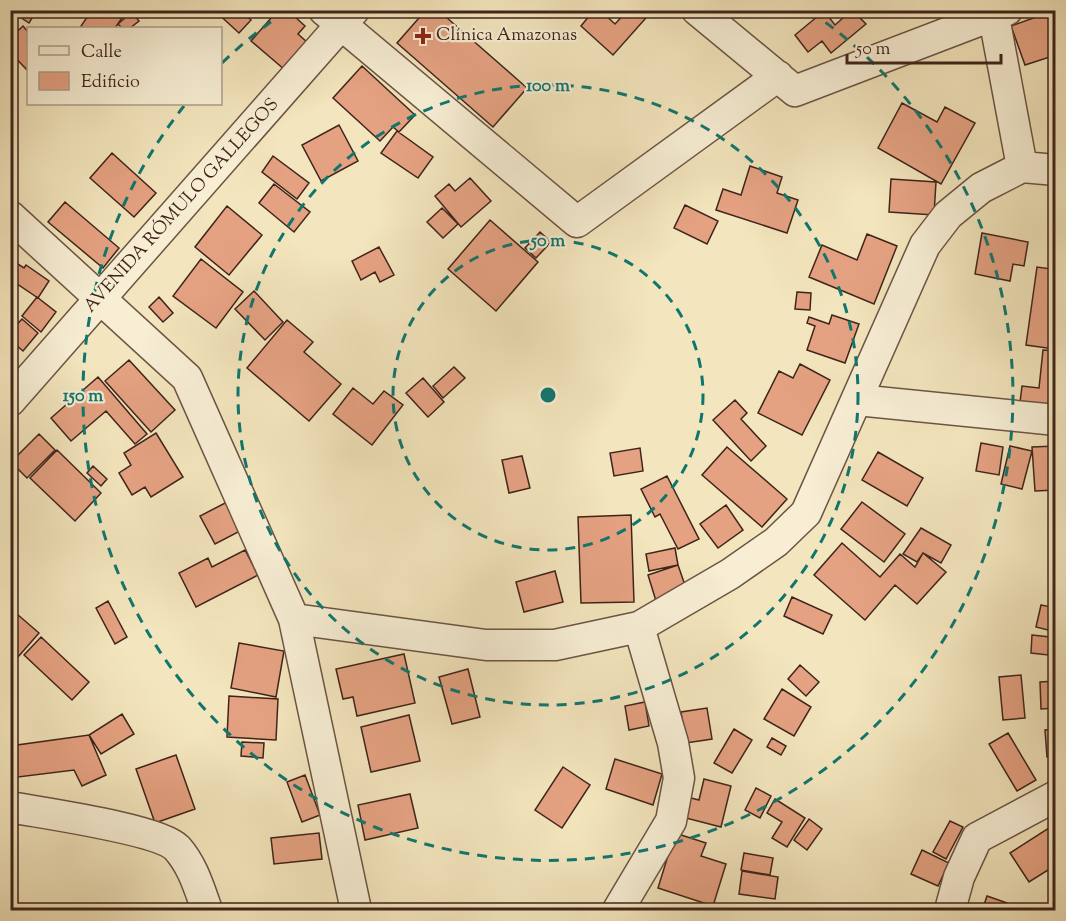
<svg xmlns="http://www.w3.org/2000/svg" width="1066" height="921" viewBox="0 0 1066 921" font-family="'Sorts Mill Goudy',serif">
  <rect width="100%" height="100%" fill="#f3e5bd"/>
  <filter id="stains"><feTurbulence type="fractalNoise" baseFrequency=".00333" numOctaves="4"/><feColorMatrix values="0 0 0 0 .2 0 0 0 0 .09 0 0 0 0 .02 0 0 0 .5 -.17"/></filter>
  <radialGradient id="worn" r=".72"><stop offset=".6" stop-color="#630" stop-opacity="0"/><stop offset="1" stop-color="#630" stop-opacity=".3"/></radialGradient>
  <path fill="#e5a282" stroke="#3f241b" stroke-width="1.5" d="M16 10H37L29 23 14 13Z
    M92 10H118L124 15 115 28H84L81 26Z
    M214 10H246L244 13 251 20 239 33Z
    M278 10H297L293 15 305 26 298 34 308 43 285 70 251 41Z
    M426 10H452L446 17 527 88 493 127 397 43Z
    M594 10H600L615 24 628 10H653L613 55 581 26Z
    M852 10 866 24 831 53 822 41 808 52 795 35 824 11 835 25Z
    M1053 11 1056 19V55L1025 65 1011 26Z
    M132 12 139 21 130 28H122L118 24Z
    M23 26 28 32V71L10 52V38Z
    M362 66 415 115 399 132 393 127 380 141 333 98Z
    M902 103 937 122 945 107 975 123 941 184 878 148Z
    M339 125 358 161 321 181 302 145Z
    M397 131 433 157 418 178 381 153Z
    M112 153 156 193 134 217 90 178Z
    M273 156 309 183 297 199 262 172Z
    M750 166 782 177 777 193 798 200 787 233 716 210 723 189 741 195Z
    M470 178 491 201 461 227 435 196 449 184 455 191Z
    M891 179 936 182 934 215 889 212Z
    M274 184 310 212 294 232 259 203Z
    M65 202 119 248 103 268 48 222Z
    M685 205 718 221 707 244 674 228Z
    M227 206 262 235 229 275 195 247Z
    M442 208 458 224 443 238 427 222Z
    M490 220 538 262 496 311 448 269Z
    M540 232 551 242 536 258 525 248Z
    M982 233 1028 242 1024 266 1013 264 1010 281 975 274Z
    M867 234 897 246 874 304 809 277 822 245 857 260Z
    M379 247 394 275 380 282 375 272 361 280 352 261Z
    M1054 250 1056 336 1054 349 1026 345 1037 267 1051 269Z
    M10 259 24 268 26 265 49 281 38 298 10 279Z
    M201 259 243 292 216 328 173 296Z
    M254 291 283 322 265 340 235 309Z
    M797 292 811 293 810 310 795 309Z
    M37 297 56 312 41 332 22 316Z
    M159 297 173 313 163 322 149 307Z
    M832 315 859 324 845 363 807 350 815 326 807 323 809 317 829 324Z
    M22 319 38 333 23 351 10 340V332Z
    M287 320 313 342 304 352 341 384 309 421 247 368Z
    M1043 350 1056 351V415L1019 411 1022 386 1039 388Z
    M129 360 175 410 151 432 105 381Z
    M800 364 830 380 802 435 758 413 779 371 793 378Z
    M454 367 465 378 443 398 433 386Z
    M98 377 147 434 135 444 106 411 71 441 51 418Z
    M423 378 444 402 428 417 406 393Z
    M353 388 373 404 384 391 403 405 372 445 333 414Z
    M735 400 747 413 741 419 766 446 751 461 713 420Z
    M156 433 183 477 151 497 145 487 132 495 119 473 131 465 124 453Z
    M39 434 55 450 27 478 11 462Z
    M981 443 1003 447 999 475 976 471Z
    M1010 446 1032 451 1022 489 1001 484Z
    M1056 446V490L1035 491 1032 447Z
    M727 447 787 499 762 527 702 475Z
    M640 448 643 471 614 476 610 453Z
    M57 450 101 493 75 521 30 478Z
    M878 452 923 478 907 506 862 480Z
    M522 456 530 488 509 493 502 460Z
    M93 466 107 479 101 486 87 473Z
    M667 476 699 539 678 549 660 514 655 517 641 489Z
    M229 501 244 529 215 544 200 516Z
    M862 502 905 534 884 562 841 529Z
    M726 505 743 530 718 548 700 524Z
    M631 515 634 602 581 603 578 517Z
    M921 528 951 545 941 563 923 553 917 562 903 554Z
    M842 543 880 577 900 554 915 567 923 553 946 572 917 604 895 585 865 620 814 575Z
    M675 548 678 565 649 571 646 554Z
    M245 550 258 575 196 607 179 573 208 558 212 567Z
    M678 565 687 591 656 601 648 575Z
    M555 571 563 602 524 612 516 582Z
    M792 597 832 615 823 634 784 616Z
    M108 601 127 637 115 644 96 608Z
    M1041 605 1056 608V632L1036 627Z
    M10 608 39 633 18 657 10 650Z
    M1032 635 1050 637 1048 655 1031 653Z
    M41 637 89 682 72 700 24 655Z
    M239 643 284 651 276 697 231 688Z
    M404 654 415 703 357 716 353 697 343 699 336 669Z
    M800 665 819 682 806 696 788 679Z
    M468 669 480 717 452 724 439 677Z
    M1021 675 1025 718 1003 720 999 677Z
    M1056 681V708L1041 709 1040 682Z
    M782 689 811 707 794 736 764 719Z
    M229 696 278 699 276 740 227 737Z
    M645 702 649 726 629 730 625 706Z
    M707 708 712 739 686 743 681 712Z
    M122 714 134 734 101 754 89 735Z
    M409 715 420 761 371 772 361 727Z
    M734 729 752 740 732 773 714 763Z
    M1056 729V756L1047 757 1045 730Z
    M1008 733 1036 780 1017 791 989 744Z
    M89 735 106 775 82 786 74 770 10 778V746Z
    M772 738 786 746 781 755 767 747Z
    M242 742 264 743 263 758 241 756Z
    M176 755 195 809 155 823 136 769Z
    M615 759 662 774 653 805 606 789Z
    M563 767 590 785 562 828 535 810Z
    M305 775 320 815 302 822 287 782Z
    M704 779 731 786 721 827 682 817 687 797 699 800Z
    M756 788 771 796 760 818 745 810Z
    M410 794 418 828 365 840 358 805Z
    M775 799 805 818 787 847 772 838 782 822 767 813Z
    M809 819 822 829 807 850 794 840Z
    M950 821 963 827 946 859 933 852Z
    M1055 824 1056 865 1029 882 1010 853Z
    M319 833 322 859 274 864 271 838Z
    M675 833 706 843 701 856 726 864 713 906 658 888Z
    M922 850 949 863 938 886 911 874Z
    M744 853 773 858 770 875 741 870Z
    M742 871 778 877 775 899 739 894Z
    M987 896 1007 903 1004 910 983 908Z"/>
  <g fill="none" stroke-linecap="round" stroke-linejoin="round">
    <g stroke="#6c5444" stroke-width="33">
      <path id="minor" d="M324 10 577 222 778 76
        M697 10 795 91 1007 10
        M994 17 1022 167
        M10 216 187 378 294 619 356 910
        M857 400 1056 420
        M10 401 354 10
        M294 619 486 645H555L639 627 730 574 776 542 806 513 925 245 948 215 981 188 1022 167 1056 170
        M10 807C41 813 159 829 177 848 193 866 199 888 207 910
        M618 910 671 821 679 778 673 743 639 627
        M950 910 959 877 977 838 1056 796"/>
    </g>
    <use href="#minor" stroke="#f7eed4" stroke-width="30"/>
  </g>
  <g fill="none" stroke="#0f766e" stroke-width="3" stroke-dasharray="10 8">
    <circle cx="548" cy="395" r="155"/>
    <circle cx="548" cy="395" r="310"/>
    <path d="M222 63A465 465 0 0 1 285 12M811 12A465 465 0 1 1 184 106"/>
  </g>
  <path fill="#8f2418" stroke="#f7eed4" stroke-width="2" d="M420 27h6v6h6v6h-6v6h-6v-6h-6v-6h6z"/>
  <g text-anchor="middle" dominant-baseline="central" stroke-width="4.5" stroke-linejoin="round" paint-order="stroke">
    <g font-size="18" fill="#3f241b" stroke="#f7eed4" text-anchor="start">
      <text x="436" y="36">Clínica Amazonas</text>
    </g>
    <g font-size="18" fill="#3f241b" stroke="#f7eed4">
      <text transform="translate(182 206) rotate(-48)">AVENIDA RÓMULO GALLEGOS</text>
    </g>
  </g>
  <circle cx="548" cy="395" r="9" fill="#0f766e" stroke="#f7eed4" stroke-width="3"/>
  <g font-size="18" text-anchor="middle" font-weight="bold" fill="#0f766e" stroke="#f7eed4" stroke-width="4.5" stroke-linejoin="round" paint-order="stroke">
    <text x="548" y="91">100 m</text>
    <text x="548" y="246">50 m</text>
    <text x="83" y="401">150 m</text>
  </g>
  <rect width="1066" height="921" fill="none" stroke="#f3e5bd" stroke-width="36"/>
  <rect x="12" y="12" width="1042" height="897" fill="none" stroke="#3f241b" stroke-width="3"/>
  <rect x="18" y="18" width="1030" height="885" fill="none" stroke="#3f241b" stroke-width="1.5"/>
  <rect x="27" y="27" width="195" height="78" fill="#f7eed4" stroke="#ad9d8a" stroke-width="1.5"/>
  <rect x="39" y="46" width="30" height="9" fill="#f7eed4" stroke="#ad9d8a" stroke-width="1.5"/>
  <text x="81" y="57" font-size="18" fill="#3f241b">Calle</text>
  <rect x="39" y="72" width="30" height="18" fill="#e5a282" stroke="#ad9d8a" stroke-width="1.5"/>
  <text x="81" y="87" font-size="18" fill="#3f241b">Edificio</text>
  <path d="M847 54v9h154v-9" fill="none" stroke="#3f241b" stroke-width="3"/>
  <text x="856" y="54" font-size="18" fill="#3f241b" stroke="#f7eed4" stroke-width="4.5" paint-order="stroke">50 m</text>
  <rect width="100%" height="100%" filter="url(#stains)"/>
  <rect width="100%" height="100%" fill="url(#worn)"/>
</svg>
